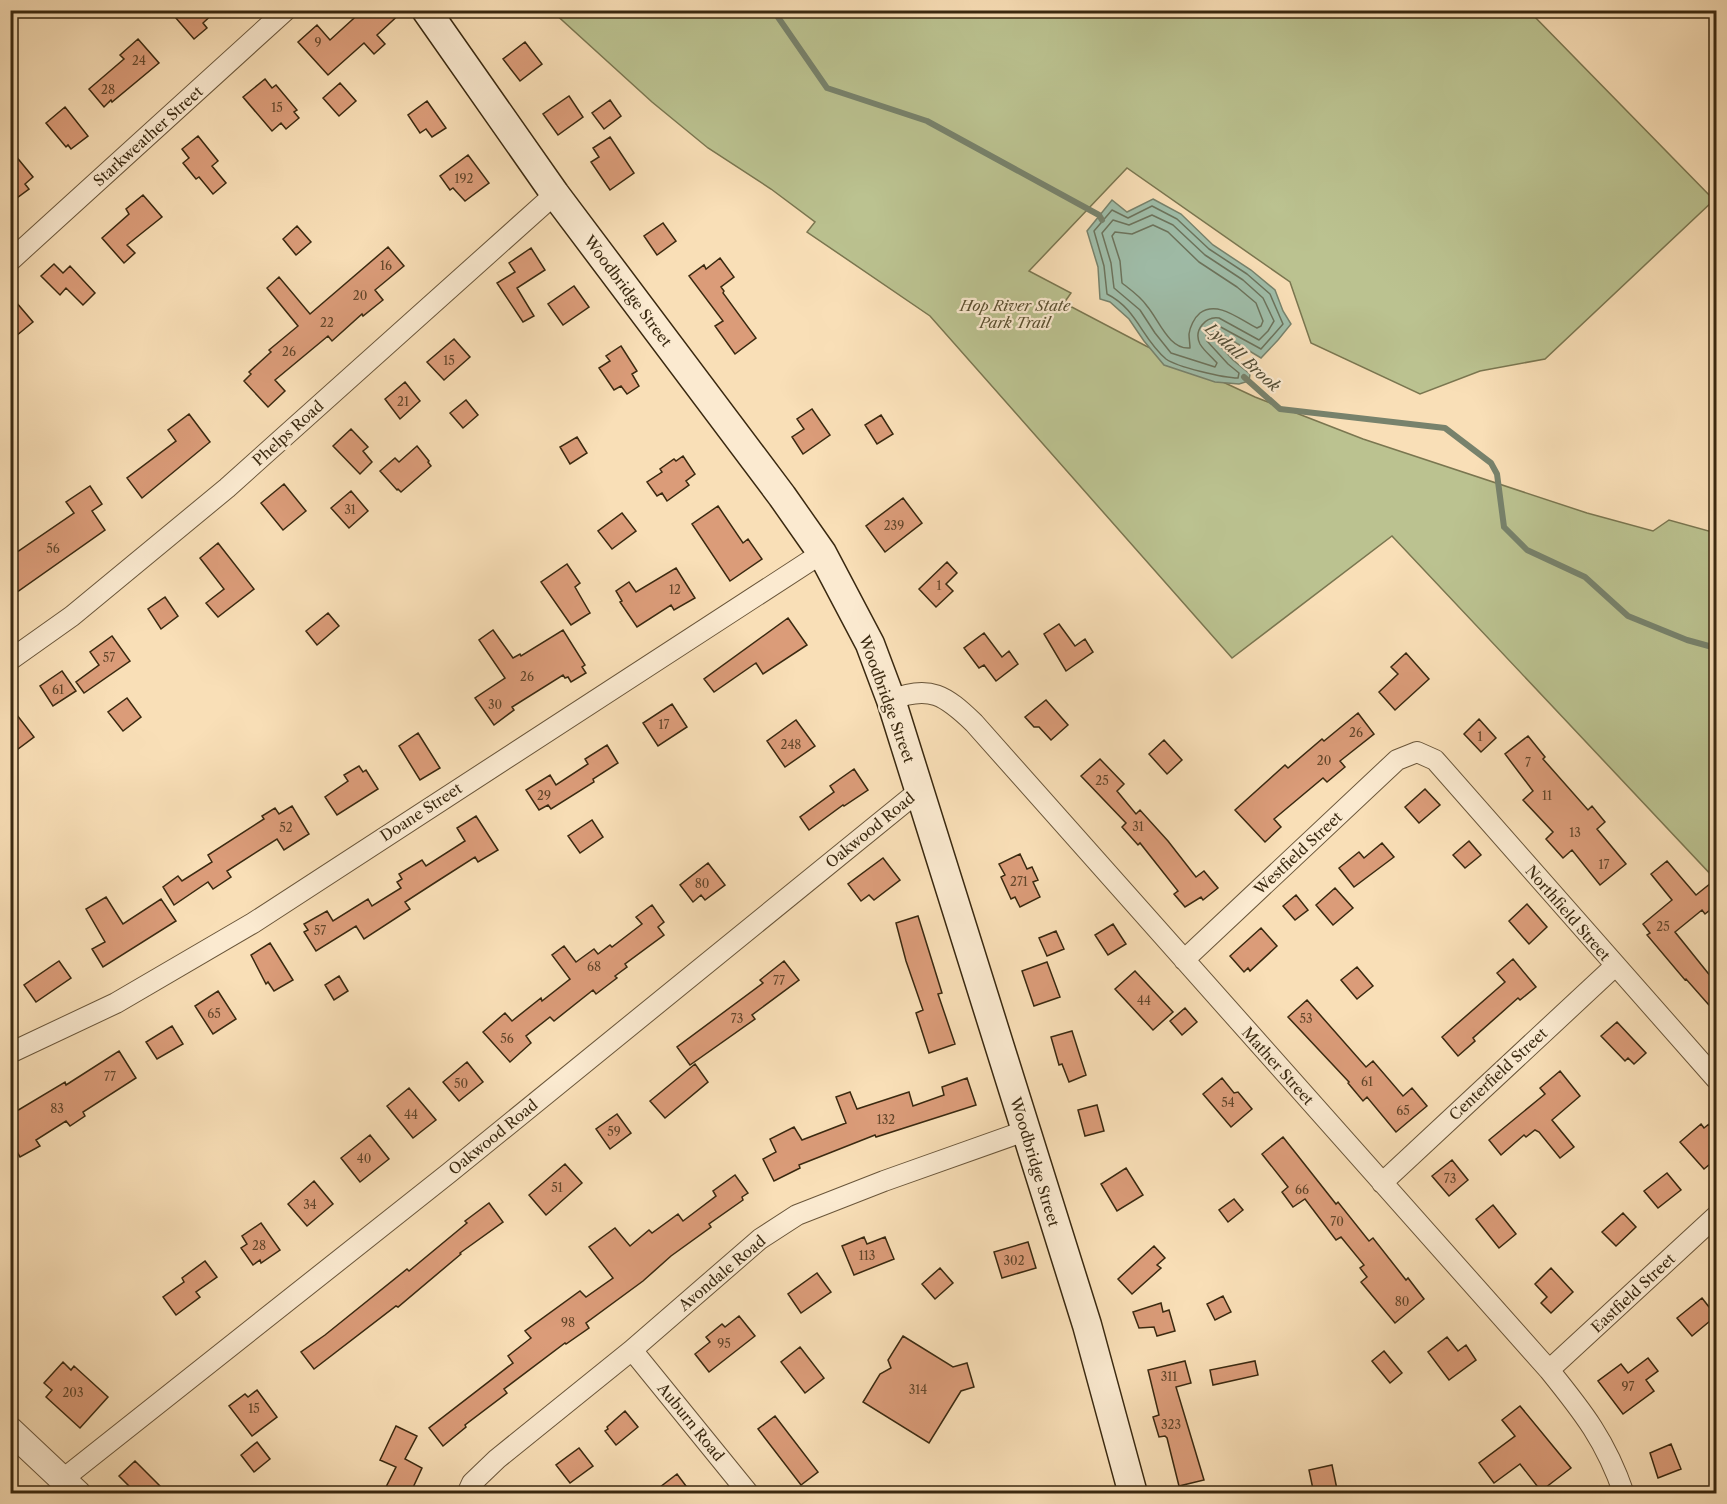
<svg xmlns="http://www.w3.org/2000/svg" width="1727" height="1504" viewBox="0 0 1727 1504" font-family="'Libre Caslon Text',serif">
  <rect width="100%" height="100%" fill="#f9dfb7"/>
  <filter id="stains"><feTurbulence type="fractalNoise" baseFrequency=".00333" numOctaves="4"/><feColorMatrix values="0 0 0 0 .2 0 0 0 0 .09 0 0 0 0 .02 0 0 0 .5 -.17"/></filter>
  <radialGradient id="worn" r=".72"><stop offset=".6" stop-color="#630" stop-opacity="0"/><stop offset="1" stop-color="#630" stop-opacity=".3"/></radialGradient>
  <path fill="#bbc290" stroke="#7a7650" stroke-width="1.5" d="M552 11H1529L1714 200 1545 359 1480 371 1420 394 1311 343 1290 282 1127 168 1029 271 1071 293 1064 303 1146 346 1255 397 1363 439 1587 513 1653 531 1669 520 1716 533V880L1392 536 1232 658 930 316 807 232 815 222 771 189 708 148 652 102Z"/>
  <path fill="#9fbda9" stroke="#77826c" stroke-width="1.5" d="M1153 199 1181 214 1213 245 1251 270 1275 290 1283 311 1291 324 1278 340 1261 358 1215 330 1212 337 1233 360 1250 374 1249 381 1239 384 1215 382 1164 365 1144 341 1129 319 1110 302 1100 299 1098 267 1087 231 1112 200 1127 212Z"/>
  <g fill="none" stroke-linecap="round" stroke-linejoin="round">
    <path stroke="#6c735c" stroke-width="1.5" d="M1152 206 1177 219 1209 249 1247 274 1270 294 1283 324 1261 349 1217 325 1211 326C1207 329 1205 335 1207 341L1228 364 1239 373 1238 378C1224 378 1177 367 1166 359 1142 339 1137 309 1107 294L1104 266 1094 231 1112 210 1128 218Z
      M1152 215 1173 225 1205 255 1243 280 1263 298 1274 321 1268 331 1259 340 1219 318C1206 316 1193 330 1200 344 1204 351 1212 357 1217 363L1215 367 1171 353 1155 333 1140 310 1114 288 1111 263 1102 233 1113 220 1129 225Z
      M1153 225 1168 232 1199 262 1237 287 1256 303 1263 321 1261 326 1257 328C1240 320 1218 300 1200 313 1194 318 1190 327 1189 334 1189 339 1190 344 1190 348 1169 350 1159 320 1147 306 1141 297 1131 290 1122 283L1120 261 1112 236 1115 232 1132 234Z"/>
    <path stroke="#77826c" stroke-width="6" d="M773 10 827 88 927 121 1099 215 1102 220
      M1244 377 1280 409 1445 428 1491 463 1497 474 1504 527 1527 550 1585 577 1628 616 1687 640 1716 648"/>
  </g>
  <path fill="#db9c79" stroke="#3a2910" stroke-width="1.5" d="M169 10H217L203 23 207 28 194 39Z
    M363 10H404L377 35 385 44 374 54 364 43 328 75 298 42 317 25 330 40Z
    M138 39 159 63 112 102 111 100 104 107 89 89 124 59 120 55Z
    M525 42 542 64 520 81 503 59Z
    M265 79 272 88 276 85 297 110 294 112 299 118 286 129 281 123 272 131 243 97Z
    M340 83 356 101 339 116 323 98Z
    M569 96 583 117 558 135 543 114Z
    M610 100 621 116 604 129 592 113Z
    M427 101 446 128 432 137 426 129 420 133 408 115Z
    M65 107 88 136 71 149 68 145 66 147 46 123Z
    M198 136 218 161 212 166 226 183 213 194 199 177 196 179 183 163 189 158 182 149Z
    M610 137 634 173 610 190 591 162 599 157 593 148Z
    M10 149 33 177 25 184 29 189 10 203Z
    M468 155 489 183 465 201 453 188 450 190 440 176Z
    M143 195 162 217 127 245 135 253 124 263 102 238 129 214 126 209Z
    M663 223 676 241 657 255 644 236Z
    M297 226 311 242 296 255 283 239Z
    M388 247 404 266 375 290 383 300 363 316 362 314 332 341 328 336 275 380 285 391 268 407 244 381 251 374 249 372 271 352 269 350 298 326 267 288 279 277 310 314Z
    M531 248 545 270 517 288 534 316 523 322 497 283 515 272 509 263Z
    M720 258 734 277 721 287 724 291 723 293 756 338 735 354 715 326 723 321 689 276 704 265 706 269Z
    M54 264 63 273 70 266 95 293 83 305 66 288 60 295 41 276Z
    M574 286 589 307 563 325 548 304Z
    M10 295 33 322 10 341Z
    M454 339 470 357 444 380 427 362Z
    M621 346 637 371 632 374 639 386 627 394 621 386 614 390 599 368 610 361 606 356Z
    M405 382 420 401 400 419 385 399Z
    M466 400 478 415 463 428 450 413Z
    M812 409 830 435 803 454 792 437 804 429 797 419Z
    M189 414 210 442 142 498 127 478 176 441 168 430Z
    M881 415 893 434 877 444 865 425Z
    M351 429 368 447 363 451 372 462 360 474 333 446Z
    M577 437 587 453 570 464 560 447Z
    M417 446 429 461 428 462 431 466 401 492 398 489 397 490 380 471 395 458 399 462Z
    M683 456 695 474 686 481 689 485 667 501 662 493 657 496 647 482 662 472 660 469 674 459 676 461Z
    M284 484 306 511 283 530 261 503Z
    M90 486 102 504 92 511 105 530 10 597V557L74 513 66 502Z
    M351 491 368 511 349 528 331 508Z
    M903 498 922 523 885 552 866 526Z
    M718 506 743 543 748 539 762 559 730 581 692 524Z
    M622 513 636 531 612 549 598 531Z
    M218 543 254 589 218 617 206 603 224 589 200 558Z
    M947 562 957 573 946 584 953 591 936 607 919 589Z
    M567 564 580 583 575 587 590 613 571 625 541 582Z
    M676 568 695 598 674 610 671 605 637 627 620 602 622 601 616 591 629 582 636 592Z
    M165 597 178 616 161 629 148 609Z
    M328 613 339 626 317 645 306 631Z
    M788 618 807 645 763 674 756 663 714 692 704 679Z
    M1059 624 1075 646 1085 639 1093 652 1066 671 1044 634Z
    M493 630 513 658 520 654 521 656 563 630 585 665 582 667 586 673 571 682 568 677 565 678 563 675 512 707 514 710 494 725 475 698 505 678 479 640Z
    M984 633 1002 657 1009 651 1018 664 996 681 984 665 979 668 964 648Z
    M112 636 130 661 84 693 76 682 99 665 90 652Z
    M1406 653 1429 679 1395 710 1379 692 1398 674 1391 667Z
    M62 671 76 691 53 706 40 686Z
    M127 698 141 717 123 731 108 712Z
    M1046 700 1068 725 1051 740 1039 727H1034L1025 717Z
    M672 704 687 727 658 746 643 723Z
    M10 706 34 737 10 755Z
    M1358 713 1374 734 1340 761 1345 767 1327 782 1323 778 1274 819 1281 827 1265 842 1235 810 1285 765 1288 768 1322 739 1324 741Z
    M1479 719 1496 738 1481 752 1464 734Z
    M796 720 815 746 785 767 767 741Z
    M418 733 440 768 420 780 399 746Z
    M1528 736 1545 757 1543 759 1588 810 1592 806 1605 822 1597 829 1626 864 1600 885 1572 850 1563 858 1546 839 1553 832 1523 800 1533 791 1505 754Z
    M1164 740 1182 760 1167 774 1149 754Z
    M607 745 618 763 593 779 594 782 551 809 548 805 539 810 526 790 550 775 556 785 588 764 585 759Z
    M1100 759 1124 784 1117 791 1136 814 1140 810 1168 841 1196 877 1204 871 1218 888 1203 900 1201 897 1185 907 1174 894 1178 891 1140 843 1138 845 1122 827 1126 823 1081 776Z
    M359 766 363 772 366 770 378 789 337 815 325 797 348 781 344 775Z
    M854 769 868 790 844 806 843 805 809 830 800 817 834 792 830 786Z
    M1425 789 1440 805 1419 823 1405 807Z
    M292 806 309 834 284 850 277 839 227 871 231 877 213 889 208 882 174 905 163 887 178 876 182 881 212 862 208 855 264 819 262 816 275 808 279 814Z
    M476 816 498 850 478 862 475 857 436 882 405 902 410 909 364 939 356 926 316 951 304 932 308 930 304 924 327 911 333 921 368 899 372 906 401 888 397 882 402 879 399 874 422 860 426 866 465 841 457 828Z
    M592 820 603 837 580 853 568 836Z
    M1469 841 1481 855 1465 868 1453 855Z
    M1382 843 1394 857 1354 887 1339 868 1359 852 1364 858Z
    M1020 854 1027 869 1032 867 1038 880 1033 882 1040 897 1020 907 1015 897 1011 899 1001 877 1005 875 999 864Z
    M883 858 900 880 874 900 869 895 861 901 848 884Z
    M1667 861 1696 895 1716 879V905L1705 914 1702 910 1675 932 1716 983V1013L1686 979 1685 980 1647 935 1650 933 1643 924 1672 900 1651 874Z
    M708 863 725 885 705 900 701 895 693 902 680 885Z
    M1335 888 1353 908 1333 925 1316 905Z
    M1296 895 1308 910 1295 920 1283 906Z
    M106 897 123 924 161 899 176 921 103 967 92 949 105 942 86 909Z
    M1527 904 1547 927 1529 944 1509 921Z
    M652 905 664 922 658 927 664 935 625 964 627 967 615 976 617 978 596 994 593 990 554 1021 550 1017 526 1036 531 1043 510 1062 483 1032 505 1013 512 1021 541 998 542 1001 570 979 552 955 564 946 576 962 594 949 598 954 610 945 612 947 642 924 636 917Z
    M918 916 942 993 938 994 955 1044 929 1053 916 1013 923 1010 906 961 896 923Z
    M1113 924 1126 944 1108 955 1095 935Z
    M1261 928 1277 946 1250 971 1248 968 1244 972 1230 956Z
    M1056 931 1064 949 1047 956 1039 938Z
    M270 943 293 980 274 991 268 982 266 984 251 955Z
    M1513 959 1536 987 1520 1000 1518 998 1473 1038 1475 1041 1458 1056 1442 1037 1505 982 1497 973Z
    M59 961 71 978 36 1002 24 985Z
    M784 961 799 980 752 1015 755 1019 690 1065 677 1047 763 983 760 980Z
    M1047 962 1060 997 1034 1006 1022 971Z
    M1357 967 1373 986 1357 999 1341 980Z
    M1135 971 1173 1012 1153 1030 1115 989Z
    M339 976 348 991 334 1000 325 985Z
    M218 991 236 1019 213 1034 195 1006Z
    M1307 1000 1366 1067 1373 1061 1403 1096 1412 1088 1427 1106 1396 1132 1367 1097 1363 1101 1348 1083 1349 1082 1288 1017Z
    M1185 1008 1197 1022 1182 1035 1170 1021Z
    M1617 1022 1646 1053 1634 1064 1628 1058 1625 1061 1601 1036Z
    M172 1026 183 1044 157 1059 146 1042Z
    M1072 1031 1086 1075 1069 1082 1062 1064 1059 1065 1051 1037Z
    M119 1051 136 1078 83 1112 85 1116 70 1126 66 1121 36 1140 40 1146 20 1157 10 1140V1115L65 1082 66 1085Z
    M467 1062 483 1082 459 1101 443 1082Z
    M695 1064 708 1082 665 1118 650 1101Z
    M1560 1071 1580 1096 1552 1120 1574 1147 1560 1158 1539 1132 1535 1130 1526 1137 1524 1135 1501 1155 1489 1140 1545 1094 1540 1088Z
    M967 1078 976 1105 876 1137 875 1135 799 1165 800 1168 774 1181 763 1159 776 1152 770 1139 794 1127 802 1140 846 1123 836 1097 850 1092 857 1109 909 1092 913 1106 944 1095 942 1087Z
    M1222 1078 1234 1093 1238 1092 1252 1109 1231 1127 1203 1094Z
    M409 1088 436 1120 413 1138 387 1106Z
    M1097 1105 1104 1131 1085 1136 1078 1110Z
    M617 1114 631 1133 610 1149 596 1129Z
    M1701 1124 1704 1128 1709 1124 1716 1133V1159L1704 1169 1680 1142Z
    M370 1135 389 1159 360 1182 341 1158Z
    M1283 1137 1336 1204 1338 1202 1369 1241 1373 1238 1406 1280 1408 1278 1424 1299 1395 1323 1361 1282 1367 1277 1360 1268 1364 1265 1341 1237 1336 1240 1305 1199 1293 1207 1282 1192 1288 1187 1262 1154Z
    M1452 1160 1468 1180 1449 1196 1432 1176Z
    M565 1164 582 1183 546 1215 529 1195Z
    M1126 1168 1143 1195 1117 1211 1101 1184Z
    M1667 1173 1681 1190 1658 1208 1644 1191Z
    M735 1175 748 1193 742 1197 743 1200 709 1224 711 1227 671 1256 643 1281 586 1323 589 1328 566 1344 565 1343 504 1389 507 1393 465 1425 466 1427 443 1446 429 1428 513 1363 508 1356 531 1338 525 1331 580 1291 586 1297 613 1278 589 1247 615 1228 630 1246 649 1230 652 1233 678 1214 683 1221 716 1196 713 1191Z
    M314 1181 333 1204 307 1226 288 1204Z
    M1234 1199 1243 1210 1228 1222 1219 1210Z
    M489 1203 503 1222 460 1253 461 1254 398 1307 396 1306 314 1369 301 1352 325 1335 407 1269 409 1271 467 1223 465 1221Z
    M1493 1205 1516 1234 1499 1248 1476 1219Z
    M1623 1213 1636 1227 1616 1246 1602 1232Z
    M261 1223 280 1250 261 1263 260 1260 253 1265 241 1248 247 1244 242 1236Z
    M864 1237 867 1244 885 1237 894 1259 854 1275 842 1246Z
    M1028 1242 1036 1268 1002 1278 994 1252Z
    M1154 1246 1165 1258 1157 1265 1161 1268 1132 1294 1118 1279Z
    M205 1261 217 1277 196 1292 200 1297 176 1315 163 1297 184 1282 182 1278Z
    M940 1268 953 1283 935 1299 922 1284Z
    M1551 1268 1573 1292 1551 1313 1541 1303 1547 1297 1535 1284Z
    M817 1273 831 1292 801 1313 788 1294Z
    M1223 1296 1231 1312 1215 1320 1207 1304Z
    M1702 1298 1716 1316 1692 1336 1677 1318Z
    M1161 1303 1163 1312 1169 1310 1175 1331 1157 1336 1154 1327 1139 1328 1133 1312Z
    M739 1316 755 1336 709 1372 695 1354 710 1342 706 1337 722 1324 725 1327Z
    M903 1336 953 1367 967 1363 974 1387 961 1391 929 1443 863 1402 880 1374 891 1368 888 1360Z
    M1447 1337 1458 1351 1466 1345 1476 1360 1449 1380 1428 1352Z
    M800 1347 824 1378 805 1393 781 1362Z
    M1384 1351 1402 1373 1390 1383 1372 1361Z
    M1648 1358 1658 1371 1646 1380 1654 1391 1623 1414 1598 1381 1621 1364 1628 1373Z
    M1185 1361 1191 1383 1176 1387 1204 1480 1179 1486 1167 1438 1165 1436 1159 1437 1153 1417 1159 1415 1148 1370Z
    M1255 1361 1258 1375 1213 1385 1210 1370Z
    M63 1362 71 1370 74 1366 108 1397 80 1428 46 1397 52 1390 44 1383Z
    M257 1390 277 1417 252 1436 229 1406 245 1394 248 1397Z
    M1520 1406 1571 1468 1541 1491 1520 1464 1494 1483 1479 1463 1515 1436 1502 1420Z
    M625 1411 638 1427 616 1445 605 1431 608 1429 607 1427Z
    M775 1416 818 1472 801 1485 758 1429Z
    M396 1426 417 1436 405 1459 422 1468 410 1494H399L386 1487 396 1467 380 1460Z
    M257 1442 270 1459 254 1472 241 1455Z
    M1671 1444 1681 1469 1658 1478 1650 1453Z
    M579 1448 593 1466 570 1483 556 1465Z
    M135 1461 168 1494H137L119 1476Z
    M1332 1465 1338 1494H1314L1309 1470Z
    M677 1474 692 1494H651Z"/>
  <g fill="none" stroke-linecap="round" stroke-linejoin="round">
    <g stroke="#6a563a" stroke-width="22">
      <path id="minor" d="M10 261 286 10
        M10 660 72 616 227 488 555 194
        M891 700C930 684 946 696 974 723L1549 1370C1583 1412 1606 1441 1624 1494
        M1184 960 1397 760 1417 752 1435 760 1716 1079
        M10 1053 116 1003 253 923 822 553
        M1382 1183 1615 966
        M632 1350 749 1494
        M1549 1370 1716 1216
        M63 1479 449 1173 920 790
        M467 1494 472 1483 497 1459 632 1350 760 1239 797 1215 884 1181 1025 1131"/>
    </g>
    <g stroke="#6a563a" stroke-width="28">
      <path id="tertiary" d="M10 1430 78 1494"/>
    </g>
    <g stroke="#3a2910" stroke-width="31">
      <path id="secondary" d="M426 10 555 194 782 496 822 553 870 644 891 700 1087 1325 1133 1494"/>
    </g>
    <use href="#minor" stroke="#fbead0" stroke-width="20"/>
    <use href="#tertiary" stroke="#fbead0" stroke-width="26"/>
    <use href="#secondary" stroke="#fbead0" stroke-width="28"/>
  </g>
  <g text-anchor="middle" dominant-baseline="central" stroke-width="4.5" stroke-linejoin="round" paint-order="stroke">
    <g font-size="12" fill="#62462a">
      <text x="318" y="42">9</text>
      <text x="139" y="60">24</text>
      <text x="108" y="89">28</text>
      <text x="277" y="107">15</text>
      <text x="464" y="178">192</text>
      <text x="386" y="265">16</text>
      <text x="360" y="295">20</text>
      <text x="327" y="322">22</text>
      <text x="289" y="351">26</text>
      <text x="449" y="360">15</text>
      <text x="403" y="401">21</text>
      <text x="350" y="509">31</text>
      <text x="894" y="525">239</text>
      <text x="53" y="548">56</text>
      <text x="939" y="585">1</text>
      <text x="675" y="589">12</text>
      <text x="109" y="657">57</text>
      <text x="527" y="676">26</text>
      <text x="58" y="689">61</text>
      <text x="495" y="704">30</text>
      <text x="664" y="724">17</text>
      <text x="1356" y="732">26</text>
      <text x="1480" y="736">1</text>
      <text x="791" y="744">248</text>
      <text x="1324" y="760">20</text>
      <text x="1528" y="762">7</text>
      <text x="1102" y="780">25</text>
      <text x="544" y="795">29</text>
      <text x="1547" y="795">11</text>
      <text x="1138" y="826">31</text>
      <text x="286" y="827">52</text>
      <text x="1575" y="832">13</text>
      <text x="1604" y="864">17</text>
      <text x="1019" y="881">271</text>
      <text x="702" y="883">80</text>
      <text x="1663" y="926">25</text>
      <text x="320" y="930">57</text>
      <text x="594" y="966">68</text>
      <text x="779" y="980">77</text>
      <text x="1144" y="1000">44</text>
      <text x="214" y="1013">65</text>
      <text x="737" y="1018">73</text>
      <text x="1306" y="1018">53</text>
      <text x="507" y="1038">56</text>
      <text x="110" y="1076">77</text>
      <text x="1367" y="1081">61</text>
      <text x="461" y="1083">50</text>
      <text x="1228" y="1102">54</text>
      <text x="57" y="1108">83</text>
      <text x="1403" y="1110">65</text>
      <text x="411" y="1114">44</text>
      <text x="886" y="1119">132</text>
      <text x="614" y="1131">59</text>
      <text x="364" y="1158">40</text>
      <text x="1450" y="1178">73</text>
      <text x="557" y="1187">51</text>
      <text x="1302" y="1189">66</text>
      <text x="310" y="1204">34</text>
      <text x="1337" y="1221">70</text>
      <text x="259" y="1245">28</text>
      <text x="867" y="1255">113</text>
      <text x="1014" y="1260">302</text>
      <text x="1402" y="1301">80</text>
      <text x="568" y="1322">98</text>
      <text x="724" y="1343">95</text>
      <text x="1169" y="1376">311</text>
      <text x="1628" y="1386">97</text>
      <text x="918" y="1389">314</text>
      <text x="73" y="1392">203</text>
      <text x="254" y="1408">15</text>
      <text x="1171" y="1424">323</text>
    </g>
    <g font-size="15" fill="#3a2910" stroke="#fbead0">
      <text transform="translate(148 136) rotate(-42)">Starkweather Street</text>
      <text transform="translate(628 291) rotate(53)">Woodbridge Street</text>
      <text transform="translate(288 433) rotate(-42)">Phelps Road</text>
      <text transform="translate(887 699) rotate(70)">Woodbridge Street</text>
      <text transform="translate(421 812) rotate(-33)">Doane Street</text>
      <text transform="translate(870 830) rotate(-39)">Oakwood Road</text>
      <text transform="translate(1298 853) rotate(-43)">Westfield Street</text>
      <text transform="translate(1568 913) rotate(49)">Northfield Street</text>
      <text transform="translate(1278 1066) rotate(48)">Mather Street</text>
      <text transform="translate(1498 1074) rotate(-43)">Centerfield Street</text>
      <text transform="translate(493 1137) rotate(-39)">Oakwood Road</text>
      <text transform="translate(1035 1162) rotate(73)">Woodbridge Street</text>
      <text transform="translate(722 1273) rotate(-40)">Avondale Road</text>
      <text transform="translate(1633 1293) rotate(-43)">Eastfield Street</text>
      <text transform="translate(691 1422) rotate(51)">Auburn Road</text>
    </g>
    <g font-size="15" font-style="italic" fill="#5a4f30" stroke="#fbead0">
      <text x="1015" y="305">Hop River State<tspan x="1015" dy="17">Park Trail</tspan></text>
    </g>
    <g font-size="16" font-style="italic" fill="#534e36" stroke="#fbead0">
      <text transform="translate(1243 357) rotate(42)">Lydall Brook</text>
    </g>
  </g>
  <rect width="1727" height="1504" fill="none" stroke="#f9dfb7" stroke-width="36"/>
  <rect x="12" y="12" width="1703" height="1480" fill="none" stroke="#3a2910" stroke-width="3"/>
  <rect x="18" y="18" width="1691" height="1468" fill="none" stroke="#3a2910" stroke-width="1.5"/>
  <rect width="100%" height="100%" filter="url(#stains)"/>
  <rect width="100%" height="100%" fill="url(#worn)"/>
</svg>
